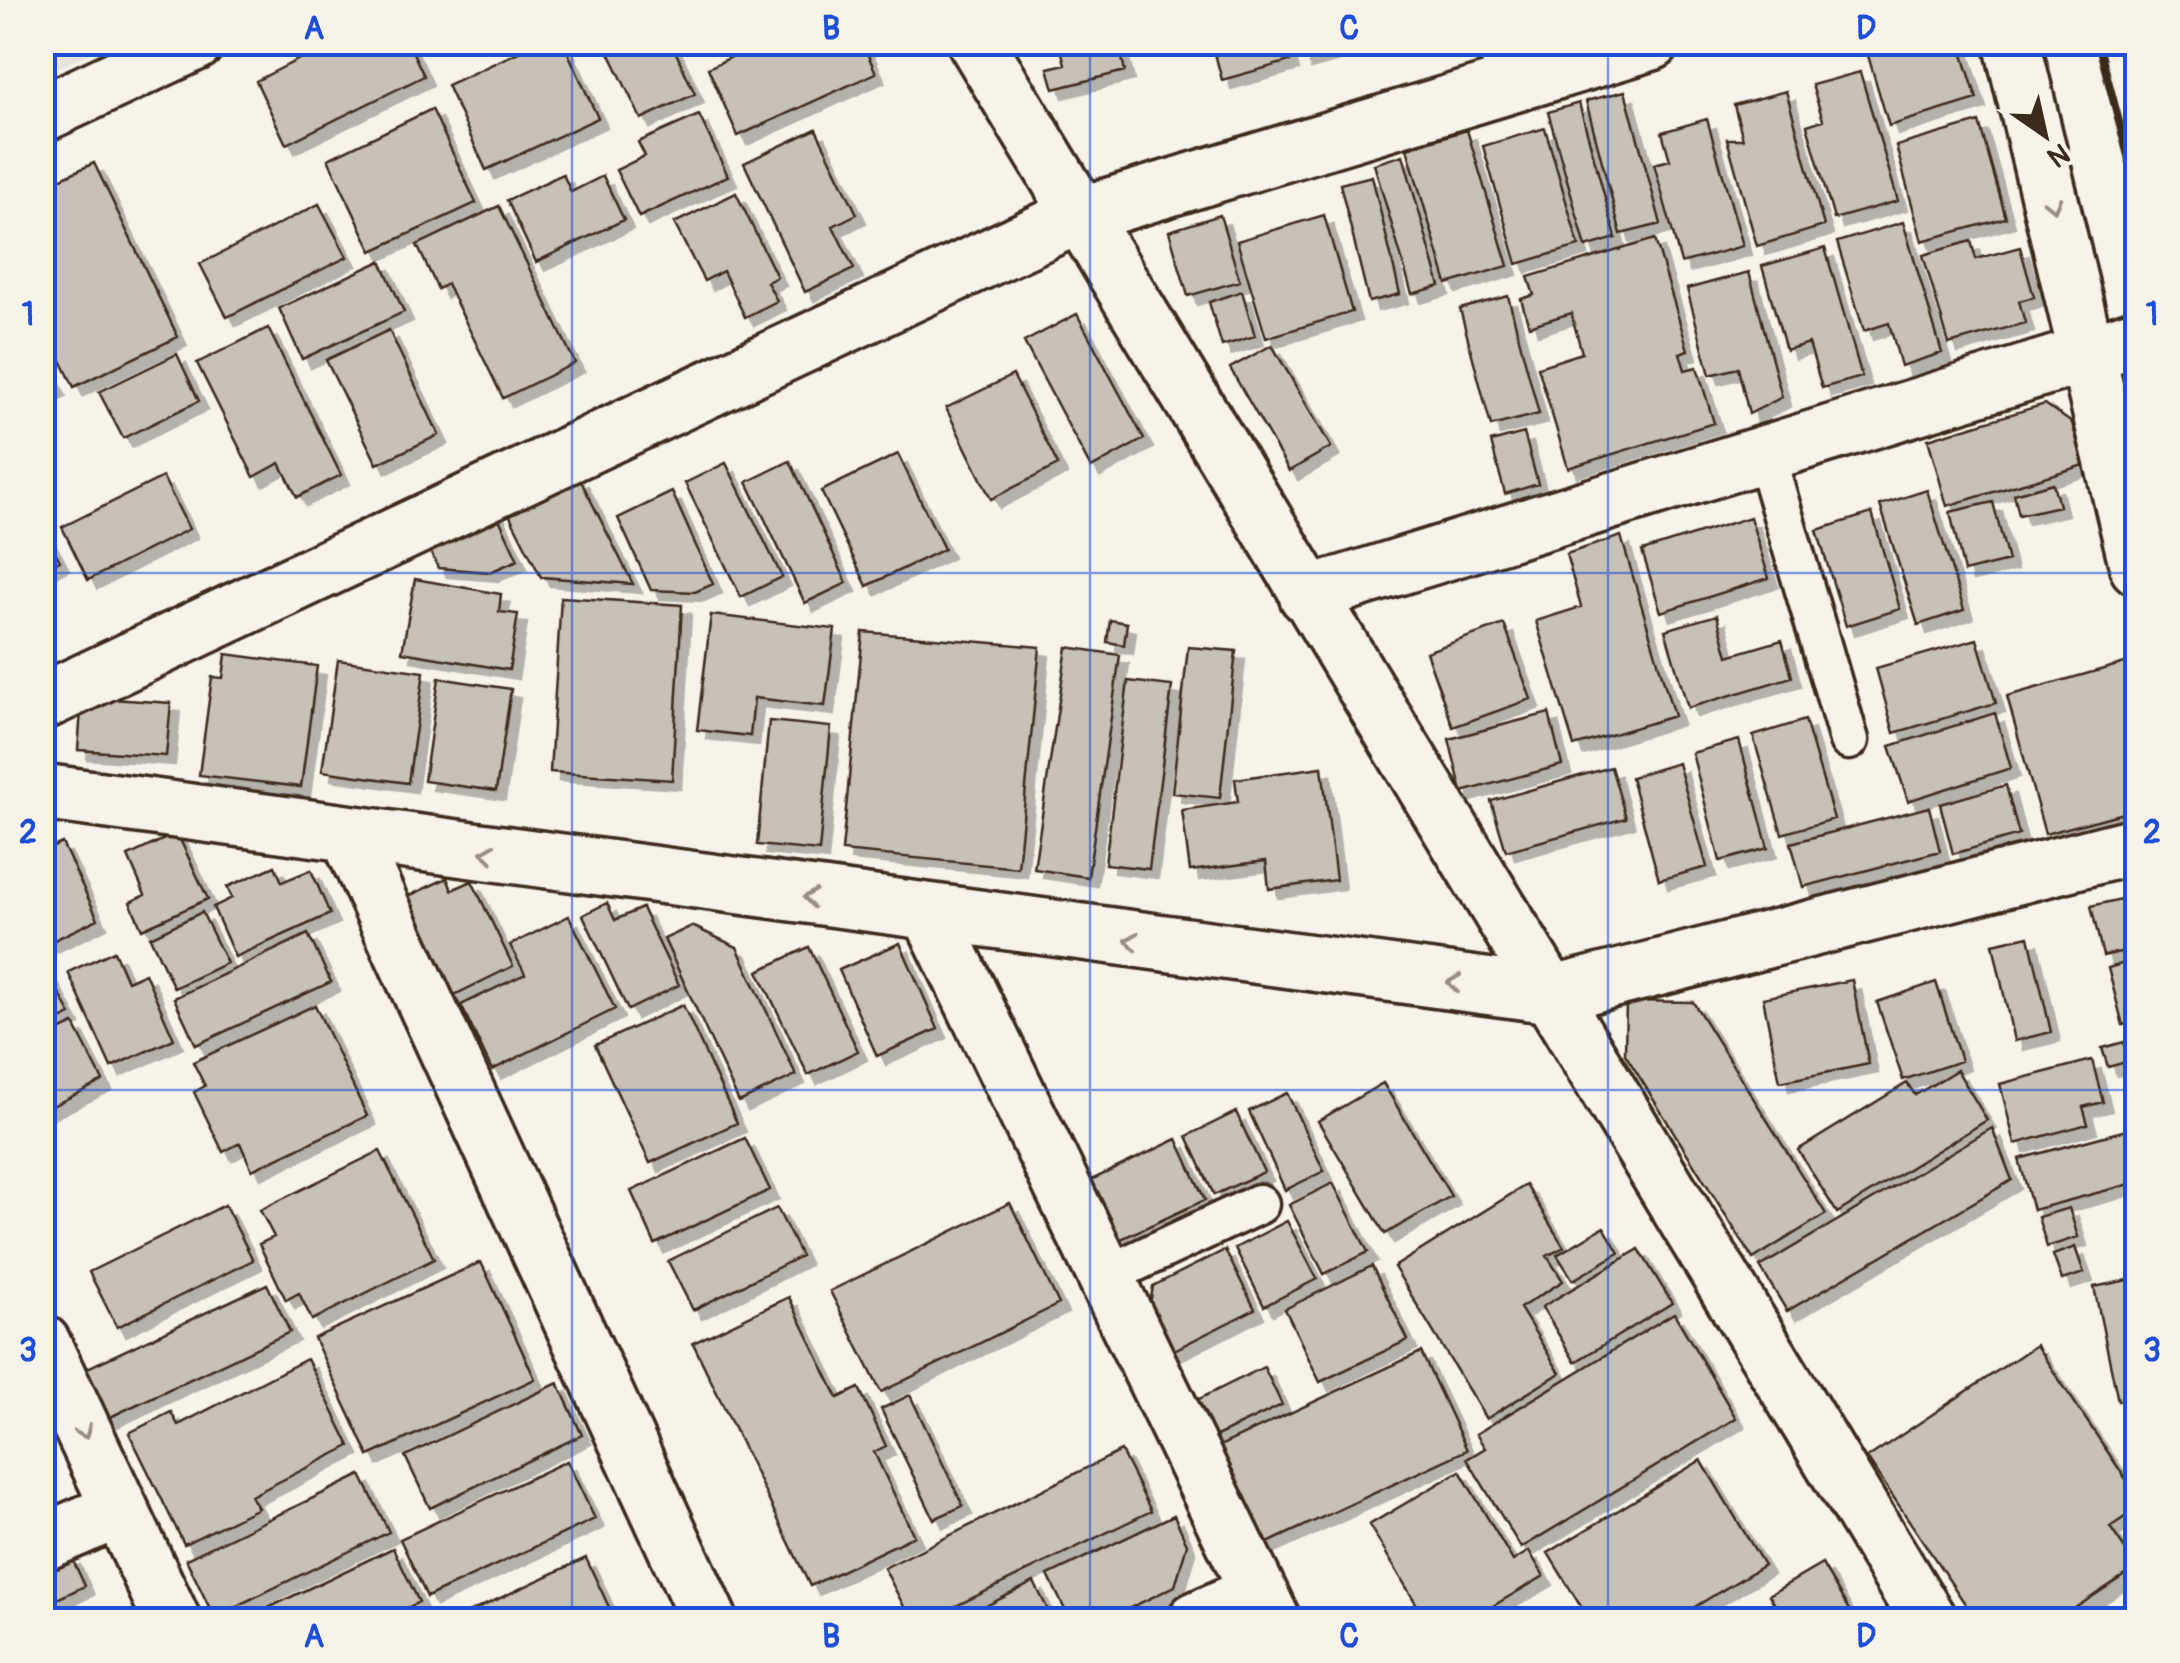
<svg xmlns="http://www.w3.org/2000/svg" width="2180" height="1663" viewBox="0 0 2180 1663" font-family="Pangolin,sans-serif">
  <defs>
    <filter id="shadow"><feDropShadow dx="9" dy="9" stdDeviation="0" flood-color="#0004"/></filter>
  </defs>
  <rect width="100%" height="100%" fill="#f7f3e8"/>
  <filter id="ink" filterUnits="userSpaceOnUse"><feTurbulence type="fractalNoise" baseFrequency=".01" numOctaves="2"/><feDisplacementMap in="SourceGraphic" scale="20" xChannelSelector="R" yChannelSelector="G"/><feConvolveMatrix kernelMatrix="1 2 1 2 8 2 1 2 1" color-interpolation-filters="sRGB"/></filter>
  <g filter="url(#ink)">
    <path fill="#e9e4d9" d="M43 42H111V43L43 75Z"/>
    <path fill="#c8c1b6" stroke="#3b2a1e" stroke-width="2.5" filter="url(#shadow)" d="M333 42H408L424 76 286 144 256 81Z
      M540 42H563L598 118 486 170 447 85Z
      M604 42H671L695 94 641 119Z
      M763 42H862L876 73 738 136 708 68Z
      M1059 42H1148L1120 49 1125 71 1054 89 1048 68 1065 64Z
      M1212 42H1285L1290 61 1222 80Z
      M1297 42H1346L1347 47 1302 60Z
      M1864 42H1959L1977 99 1889 126Z
      M1860 72 1898 201 1834 219 1807 125 1823 120 1812 85Z
      M1625 91 1661 224 1621 234 1586 101Z
      M1786 91 1824 226 1757 246 1727 139H1743L1734 105Z
      M1579 103 1616 238 1586 247 1548 112Z
      M432 109 476 203 372 251 328 159Z
      M699 115 728 176 639 217 616 170 645 156 638 142Z
      M1707 119 1743 246 1681 263 1654 164 1670 160 1662 132Z
      M1979 122 2006 218 1922 241 1896 146Z
      M1545 128 1579 246 1517 264 1483 146Z
      M816 129 857 214 833 226 854 269 805 292 744 163Z
      M1467 130 1508 266 1447 284 1407 148Z
      M1403 155 1440 286 1412 294 1374 164Z
      M94 163 178 337 74 387 42 321V187Z
      M563 174 571 192 603 176 624 220 536 262 507 200Z
      M1372 176 1400 294 1369 302 1340 184Z
      M736 193 777 277 767 282 777 301 745 317 723 271 704 281 674 223Z
      M319 204 347 257 227 317 200 264Z
      M499 206 575 363 503 398 447 284 438 289 417 245Z
      M1220 215 1240 281 1188 296 1169 231Z
      M1324 215 1352 312 1266 338 1237 241Z
      M1903 222 1942 353 1901 366 1889 323 1864 331 1837 242Z
      M1655 239 1688 350 1680 353 1685 370 1697 367 1714 423 1568 468 1538 367 1582 353 1571 313 1529 326 1521 299 1534 295 1528 277Z
      M1971 241 1976 259 2020 247 2034 297 2019 301 2025 323 1949 344 1923 255Z
      M1825 248 1862 377 1822 388 1809 343 1786 350 1762 266Z
      M381 261 404 312 302 359 279 308Z
      M1749 272 1782 397 1749 414 1738 368 1710 375 1687 289Z
      M1242 291 1255 336 1222 346 1209 302Z
      M1508 296 1539 414 1491 426 1460 309Z
      M1077 314 1144 439 1091 468 1024 342Z
      M268 328 341 475 297 497 280 463 254 477 197 363Z
      M389 330 439 435 377 464 326 360Z
      M1272 345 1331 447 1289 471 1230 368Z
      M177 354 199 401 123 438 99 392Z
      M42 357 57 388 42 395Z
      M1013 375 1058 465 991 499 946 408Z
      M2045 404 2072 423 2084 465 1947 506 1928 439Z
      M1524 433 1538 484 1505 494 1491 442Z
      M898 454 944 549 867 586 821 491Z
      M790 461 847 583 805 603 747 482Z
      M726 463 782 577 741 597 685 483Z
      M163 477 189 529 88 580 62 527Z
      M579 477 633 584 541 577 508 512Z
      M2053 483 2059 506 2019 515 2014 494Z
      M1927 490 1964 610 1918 625 1880 505Z
      M672 492 713 584 695 592 651 590 618 518Z
      M1993 502 2008 561 1964 572 1950 512Z
      M495 510 518 560 490 572 438 568 426 541Z
      M1872 513 1900 609 1846 626 1817 530Z
      M1750 517 1769 578 1661 612 1642 551Z
      M42 527 60 561 42 570Z
      M1621 536 1674 716 1574 746 1536 621 1581 607 1566 554Z
      M415 579 501 594 499 612 518 614 509 670 402 652Z
      M561 597 682 605 672 780 550 772Z
      M711 615 835 629 825 706 754 698 750 736 697 730Z
      M1717 615 1728 656 1782 640 1792 677 1688 708 1665 630Z
      M1110 620 1127 623 1124 645 1107 642Z
      M1504 624 1531 699 1453 727 1426 652Z
      M863 632 1040 647 1018 868 842 851Z
      M1977 639 1996 703 1894 733 1876 668Z
      M1067 647 1120 655 1088 877 1034 869Z
      M1188 647 1236 651 1220 798 1172 793Z
      M226 654 317 666 301 787 199 775 212 677 223 678Z
      M338 660 424 672 408 783 322 771Z
      M2132 661 2138 683V809L2045 834 2007 696Z
      M439 678 511 689 496 791 424 781Z
      M1128 681 1172 686 1149 869 1105 864Z
      M82 697 171 703 166 756 78 750Z
      M1549 713 1562 765 1462 792 1449 739Z
      M1995 713 2011 768 1908 801 1890 746Z
      M1805 720 1834 819 1782 834 1753 736Z
      M769 721 831 727 819 851 757 845Z
      M1739 740 1768 848 1720 861 1692 753Z
      M1678 763 1707 867 1659 880 1631 777Z
      M1322 767 1336 880 1269 889 1266 861 1190 871 1182 810 1238 802 1235 779Z
      M1611 767 1626 818 1506 851 1491 801Z
      M2006 785 2019 835 1953 854 1940 804Z
      M1929 807 1940 851 1803 887 1791 843Z
      M177 833 208 899 142 929 130 902 145 895 128 856Z
      M62 843 98 919 42 946V852Z
      M275 866 282 882 311 870 330 914 235 957 213 907 232 898 227 887Z
      M447 878 452 890 472 881 513 966 450 997 402 899Z
      M2138 895V948L2103 956 2091 906Z
      M607 903 615 920 642 908 679 985 628 1010 583 915Z
      M202 912 227 963 174 988 150 937Z
      M569 916 615 1009 492 1070 461 1005 525 974 510 945Z
      M692 926 737 947 796 1075 739 1102 664 939Z
      M308 934 331 982 196 1045 174 998Z
      M2029 936 2051 1032 2014 1041 1993 944Z
      M900 943 938 1029 877 1056 839 970Z
      M809 947 858 1051 808 1075 758 971Z
      M114 951 127 981 145 973 174 1039 111 1067 68 972Z
      M2138 959V1022L2123 1025 2108 968Z
      M42 961 71 1015 42 1029Z
      M1852 980 1869 1064 1780 1082 1763 998Z
      M1936 982 1961 1061 1903 1080 1877 1002Z
      M1626 1001 1693 1002 1826 1214 1753 1259 1625 1054Z
      M315 1005 367 1116 252 1170 240 1143 223 1152 194 1092 205 1086 193 1062Z
      M683 1005 737 1123 650 1163 595 1045Z
      M74 1024 103 1081 42 1111V1039Z
      M2124 1042 2130 1061 2108 1067 2102 1048Z
      M2092 1060 2103 1102 2083 1107 2088 1124 2015 1144 2000 1084Z
      M1957 1070 1987 1120 1837 1213 1798 1150 1907 1083 1915 1095Z
      M1383 1083 1451 1196 1385 1234 1318 1121Z
      M1287 1093 1324 1171 1285 1190 1249 1111Z
      M1236 1112 1264 1172 1214 1195 1187 1136Z
      M2138 1127V1182L2033 1210 2019 1159Z
      M1992 1128 2012 1180 1787 1311 1760 1267Z
      M745 1138 770 1190 655 1244 631 1191Z
      M1177 1139 1205 1200 1119 1240 1091 1180Z
      M380 1151 434 1259 312 1320 299 1293 286 1300 259 1244 274 1237 260 1210Z
      M1333 1183 1368 1252 1324 1274 1289 1205Z
      M1526 1185 1564 1247 1547 1256 1563 1281 1520 1308 1560 1373 1486 1419 1394 1267Z
      M1010 1203 1059 1304 881 1392 830 1291Z
      M225 1205 253 1260 117 1327 89 1272Z
      M777 1208 801 1256 693 1310 668 1261Z
      M2069 1208 2078 1237 2047 1247 2038 1217Z
      M1287 1221 1317 1279 1264 1306 1235 1248Z
      M1604 1227 1619 1253 1573 1280 1557 1255Z
      M2075 1247 2084 1273 2062 1280 2053 1255Z
      M1639 1249 1672 1303 1575 1362 1542 1307Z
      M1225 1250 1255 1309 1170 1352 1149 1310 1153 1286Z
      M481 1262 535 1379 369 1456 314 1338Z
      M1372 1266 1408 1340 1320 1382 1285 1309Z
      M2138 1278V1397L2118 1401 2094 1287Z
      M267 1284 290 1332 106 1419 83 1370Z
      M789 1297 838 1398 859 1388 886 1446 874 1452 914 1536 810 1586 693 1343Z
      M1674 1313 1736 1418 1521 1548 1467 1459 1485 1448 1476 1434Z
      M2036 1345 2138 1497V1508L2110 1527 2137 1567 2057 1620H1976L1867 1458Z
      M1421 1352 1467 1450 1259 1547 1213 1449Z
      M307 1359 350 1446 251 1496 258 1508 184 1544 129 1433 171 1412 178 1425Z
      M1264 1367 1282 1405 1206 1441 1189 1404Z
      M558 1383 582 1435 430 1508 405 1456Z
      M910 1395 963 1506 934 1519 881 1409Z
      M1121 1451 1151 1511 927 1620H911L884 1568Z
      M1701 1460 1764 1565 1673 1620H1589L1548 1553Z
      M567 1461 595 1519 427 1597 400 1539Z
      M1460 1471 1513 1561 1529 1551 1544 1576 1469 1620H1426L1369 1525Z
      M361 1475 389 1532 214 1617 186 1559Z
      M1174 1515 1187 1544 1175 1586 1105 1620H1070L1048 1575Z
      M393 1548 419 1602 382 1620H243Z
      M71 1556 85 1586 42 1606V1570Z
      M586 1558 615 1620H453Z
      M1822 1564 1855 1620H1784L1769 1595Z
      M1034 1582 1053 1620H958Z
      M2134 1602 2138 1620H2113L2111 1618Z"/>
    <g fill="none" stroke-linecap="round" stroke-linejoin="round">
      <g stroke="#3b2a1e" stroke-width="45">
        <path id="service" d="M1496 42 1510 87
          M1765 454 1849 740
          M1105 1276 1259 1204"/>
      </g>
      <g stroke="#3b2a1e" stroke-width="62">
        <path id="pedestrian" d="M2090 353 2138 337"/>
      </g>
      <g stroke="#3b2a1e" stroke-width="62">
        <path id="minor" d="M2012 42 2138 567
          M42 114 196 42
          M1307 595 2090 353
          M42 702 1077 216 1652 42
          M42 792 1551 995 2138 845
          M348 834 709 1620
          M931 915 1272 1620
          M42 1343 172 1620
          M42 1543 120 1509
          M1196 1620 1258 1592"/>
      </g>
      <g stroke="#3b2a1e" stroke-width="62">
        <path id="tertiary" d="M976 42 1928 1620"/>
      </g>
      <use href="#service" stroke="#f7f3e8" stroke-width="38"/>
      <use href="#pedestrian" stroke="#f7f3e8" stroke-width="55"/>
      <use href="#minor" stroke="#f7f3e8" stroke-width="55"/>
      <use href="#tertiary" stroke="#f7f3e8" stroke-width="55"/>
      <path stroke="#3b2a1e" stroke-width="8" d="M2098 42 2138 194"/>
    </g>
    <defs><path id="oneway-chevron" d="M-2-3.5L2.5 0L-2 3.5" fill="none" stroke-width="1.6" stroke-linecap="round" stroke-linejoin="round" transform="scale(2.5)"/></defs>
    <g stroke="#998e83">
      <use href="#oneway-chevron" transform="translate(2053 205) rotate(76)"/>
      <use href="#oneway-chevron" transform="translate(488 853) rotate(-172)"/>
      <use href="#oneway-chevron" transform="translate(810 898) rotate(-172)"/>
      <use href="#oneway-chevron" transform="translate(1132 941) rotate(-173)"/>
      <use href="#oneway-chevron" transform="translate(1454 983) rotate(-173)"/>
      <use href="#oneway-chevron" transform="translate(84 1432) rotate(65)"/>
    </g>
  </g>
  <path fill="none" stroke="#1d4ed8" stroke-width="2.5" stroke-opacity="0.55" d="M572 42V1620M1090 42V1620M1608 42V1620M42 573H2138M42 1090H2138"/>
  <rect width="2180" height="1663" fill="none" stroke="#f7f3e8" stroke-width="110"/>
  <g transform="translate(2045 135) rotate(146)" stroke="#f7f3e8" stroke-width="8" paint-order="stroke">
  <path d="M0-8L18 38L0 25L-18 38Z" fill="#3b2a1e"/>
  <text y="-15" font-size="28" font-weight="bold" text-anchor="middle" fill="#3b2a1e">N</text>
  </g>
  <rect x="55" y="55" width="2070" height="1553" fill="none" stroke="#1d4ed8" stroke-width="4"/>
  <g font-size="32" text-anchor="middle" font-weight="bold" fill="#1d4ed8">
    <text x="314" y="39">A</text>
    <text x="831" y="39">B</text>
    <text x="1349" y="39">C</text>
    <text x="1866" y="39">D</text>
    <text x="28" y="325">1</text>
    <text x="2152" y="325">1</text>
    <text x="28" y="843">2</text>
    <text x="2152" y="843">2</text>
    <text x="28" y="1361">3</text>
    <text x="2152" y="1361">3</text>
    <text x="314" y="1647">A</text>
    <text x="831" y="1647">B</text>
    <text x="1349" y="1647">C</text>
    <text x="1866" y="1647">D</text>
  </g>
</svg>
